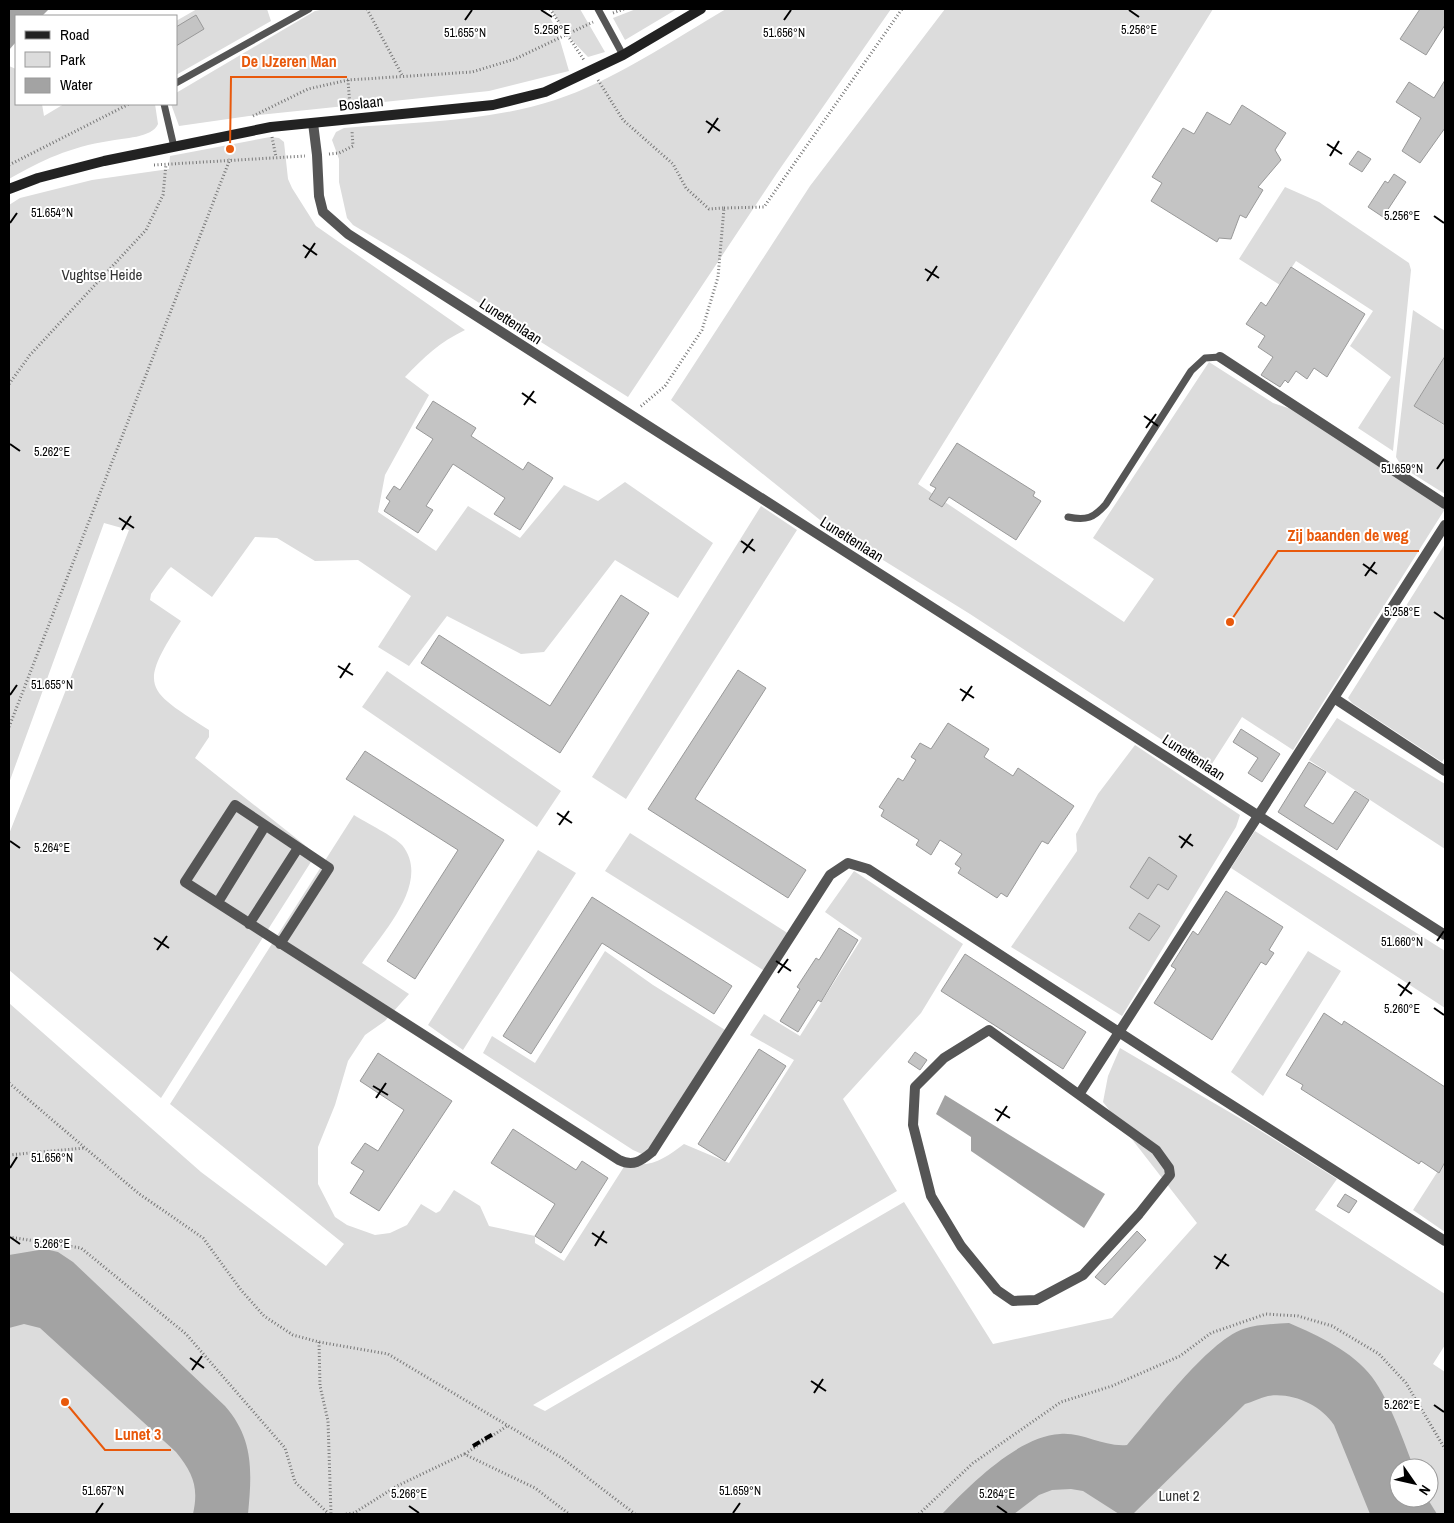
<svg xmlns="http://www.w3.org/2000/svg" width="1454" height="1523" viewBox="0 0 1454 1523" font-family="'Archivo Narrow',sans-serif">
  <rect width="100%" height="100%" fill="#fff"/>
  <path fill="#dcdcdc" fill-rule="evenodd" d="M197 9H267L271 21 176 75V21Z
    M325 9H545L557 30 569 71 489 91 249 116 179 126 171 104H176V93L315 11Z
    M551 9H580L605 52 588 57 566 34Z
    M636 9H677L625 40 613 18Z
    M726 9H891L777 173 628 397 405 256 353 225 347 218 339 182V159L332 140 336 132 344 128C415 122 487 122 555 100 611 82 675 39 726 9Z
    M945 9H1213L918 484 1124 622 1154 579 1093 538 1209 362 1273 403 1294 410 1445 509 1293 750 1242 717 1208 770 970 614 825 524 671 400 810 186Z
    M9 66 16 69V104H42L44 116 64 104H155L158 124C152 138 123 138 109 141 70 147 42 160 9 179Z
    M270 137 279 138 284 142 288 179 292 188 316 226 465 330C440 342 424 357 405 377L429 395 385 475 378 512 436 551 468 506 520 538 564 485 598 501 625 482 713 543 678 598 615 560 544 652 521 654 447 616 409 666 378 647 411 596 358 560 315 561 277 538 255 537 212 597 171 567 168 570 151 594 150 600 181 621C137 688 147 690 209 730V737L195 758 316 854 161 1098 9 970V834L129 530 104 523 9 783V205L20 198 92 180 169 169 170 156Z
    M1285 187 1319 202 1409 263 1411 270 1393 451 1358 428 1391 377 1350 346 1373 311 1296 261 1280 285 1239 259Z
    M1413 310 1445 331V355L1414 406 1445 426V494L1402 467 1396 457Z
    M761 506 797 530 626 799 592 777Z
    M1445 544V757L1442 762 1352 703 1348 698Z
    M387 671 561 791 537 827 362 707Z
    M1337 718 1445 784V849L1309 760Z
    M1135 745 1240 815 1236 827 1122 1016 1011 947 1077 851 1076 834 1098 794Z
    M354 815C365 822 395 837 402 845 432 882 382 933 362 963L409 994 385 1021 365 1035 348 1061 335 1105 318 1147V1184L335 1217 347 1225 375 1235 390 1233 407 1225 421 1204 436 1213 440 1211 454 1190 480 1206 489 1226 535 1236V1243L564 1261 627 1162C649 1170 667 1157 684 1144L729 1163 794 1060 750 1035 764 1014 800 1036 862 938 825 912 854 871 963 944 921 1013 843 1099 897 1191 533 1405 545 1411 904 1202 993 1344 1112 1318 1197 1223 1103 1102 1108 1076 1120 1048 1248 1123 1337 1179 1315 1210 1445 1294V1345L1433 1364 1445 1372V1514H9V1003L201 1172 326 1266 344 1244 170 1104ZM1399 1468H1429V1498H1399Z
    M1255 831 1445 951V1008L1231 868Z
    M630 833 789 934 763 970 605 871Z
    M538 850 576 873 463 1050 428 1025Z
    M605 951 653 985 730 1033 656 1144 642 1154 633 1150 483 1053 492 1036 535 1063Z
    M1308 951 1341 971 1263 1096 1231 1072Z
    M1445 1160V1232L1413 1210Z"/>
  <path fill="#a3a3a3" d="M9 9H49L42 16H16V42L9 50Z
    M945 1095 1105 1194 1084 1228 971 1151V1137L936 1114Z
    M45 1249 58 1252 73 1262 225 1406C254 1439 252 1472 248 1514H193C199 1487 193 1473 176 1452L40 1328 24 1324 9 1328V1255Z
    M1289 1323C1319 1336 1352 1351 1372 1377 1390 1401 1403 1440 1414 1468H1399V1498H1427L1437 1514H1370L1334 1425C1321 1405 1292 1392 1268 1396 1260 1398 1252 1402 1245 1404L1133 1514H1119L1083 1491 1071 1489 1052 1490 1039 1495 1014 1514H942C969 1486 1018 1436 1060 1434 1083 1432 1102 1447 1127 1445 1154 1414 1206 1343 1243 1329 1258 1324 1274 1324 1289 1323Z"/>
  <path fill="#c4c4c4" stroke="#999" d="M1420 9H1445V25L1426 55 1400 39Z
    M196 15 204 29 176 46V27Z
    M1445 80V128L1420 163 1402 151 1421 118 1396 102 1409 82 1434 98Z
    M1242 105 1286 133 1275 150 1281 160 1258 187 1263 190 1246 218 1240 215 1231 239 1219 238 1217 242 1151 201 1162 183 1152 177 1183 128 1194 134 1207 112 1230 125Z
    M1358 151 1371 159 1362 172 1349 164Z
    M1394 174 1406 182 1383 217 1368 207 1385 181 1388 183Z
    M1291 267 1365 314 1327 377 1314 368 1307 379 1296 371 1288 383 1285 380 1280 387 1261 375 1273 357 1258 347 1265 336 1246 324 1261 302 1266 306Z
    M1445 356V425L1414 406Z
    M433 401 476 428 471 436 523 470 528 462 553 478 520 530 494 514 505 498 453 464 426 506 433 510 418 533 384 511 390 501 386 498 394 486 400 490 433 439 416 428Z
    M957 443 1035 492 1033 496 1041 501 1016 540 949 497 942 507 929 499 936 488 930 485Z
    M621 595 649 613 560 753 421 663 439 635 550 706Z
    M738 670 766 688 695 799 806 870 788 898 648 809Z
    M948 723 989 749 984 757 1013 776 1018 768 1074 806 1048 844 1042 841 1007 897 1001 893 997 898 958 873 961 868 955 864 962 854 940 840 931 855 916 845 919 840 881 816 884 810 879 807 898 778 903 781 916 760 911 757 920 743 931 749Z
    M1241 729 1280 754 1262 782 1248 773 1258 758 1233 742Z
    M365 751 504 840 415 979 387 961 458 850 346 779Z
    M1309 762 1326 772 1304 806 1333 824 1355 791 1369 800 1337 850 1278 812Z
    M1149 857 1177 876 1168 890 1158 884 1148 899 1130 887Z
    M1226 891 1283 927 1269 950 1274 953 1266 965 1261 962 1212 1040 1154 1003 1176 969 1171 966 1193 931 1198 935Z
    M592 897 732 986 714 1014 602 943 531 1054 503 1036Z
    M1139 913 1160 926 1149 941 1129 928Z
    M839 928 858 940 821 1002 818 1000 798 1032 780 1021 800 989 797 987 816 958 819 960Z
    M965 954 1086 1032 1063 1069 941 991Z
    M1324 1013 1342 1025 1344 1021 1445 1087V1162L1439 1173 1421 1161 1419 1164 1301 1089 1303 1085 1286 1075Z
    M759 1049 786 1066 725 1161 698 1144Z
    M915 1052 927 1060 920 1070 908 1062Z
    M378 1053 452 1101 379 1211 350 1193 364 1171 351 1163 365 1143 378 1151 404 1110 360 1081Z
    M513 1129 576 1170 582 1161 608 1178 561 1253 535 1236 555 1204 491 1163Z
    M1345 1194 1357 1201 1349 1213 1337 1206Z
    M1137 1231 1146 1240 1105 1285 1095 1277Z"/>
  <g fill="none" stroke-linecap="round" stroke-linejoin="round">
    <path stroke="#777" stroke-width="3" stroke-dasharray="1 2.5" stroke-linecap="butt" d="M367 9 402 75
      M550 9 584 60
      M613 13 624 9
      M348 80 350 107
      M598 80 623 120 673 164 686 188 709 209 724 208 718 277 702 330 665 386 640 407
      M253 116 308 89 348 80 472 72 515 59 593 22
      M272 137 276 157
      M329 154 339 153 353 146 352 131
      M9 165 129 104
      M154 165 305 156
      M724 208 764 207 902 9
      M9 384 30 355 146 230 163 195 166 164
      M9 727 230 159
      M9 1083 138 1193 203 1238 241 1290 264 1316 293 1335 319 1342 388 1354 562 1458 635 1514
      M9 1155 84 1148
      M9 1237 81 1248 186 1334 285 1448 295 1482 329 1514
      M319 1342 320 1386 328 1421 331 1514
      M465 1454 507 1426
      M346 1514 354 1513 397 1486 464 1454 535 1488 569 1514
      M919 1514 973 1463 1061 1402 1112 1386 1180 1356 1211 1333 1266 1314 1298 1316 1332 1326 1379 1354 1406 1383 1445 1449"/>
    <path stroke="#555" stroke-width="7" d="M598 9 623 55
      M176 83 309 9
      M164 104 174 147
      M1068 517C1086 521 1094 518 1106 504L1191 371 1205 358 1220 357"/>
    <path stroke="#555" stroke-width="10" d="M313 123 317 155 319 196 323 212 348 234 1445 935
      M1220 357 1445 504
      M1334 698 1445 771
      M218 902 265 826
      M249 924 298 848
      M280 944 329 868 235 805 185 882 619 1160C633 1167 641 1161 652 1152L830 875 848 863 868 869 1208 1090 1445 1241
      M989 1030 1156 1150 1169 1168 1170 1175 1139 1214 1083 1275 1036 1300 1013 1301 997 1290 961 1246 931 1196 913 1125 915 1087 944 1058Z
      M1080 1093 1445 525"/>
    <path stroke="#222" stroke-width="10" d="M9 189 38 178 104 161 271 127 493 105 545 92 623 55 701 9"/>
    <path stroke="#000" stroke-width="4" stroke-dasharray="8 2.5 1 2.5" stroke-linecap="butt" d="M473 1446 493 1434"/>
  </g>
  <path fill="none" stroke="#000" stroke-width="2" d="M541 10 552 17M1129 10 1139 17M465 20 472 10M784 20 791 10M706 121 720 131M708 133 718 118M1327 144 1342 154M1330 156 1339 141M1434 216 1444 223M10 223 17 213M303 245 317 255M305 258 315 243M925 269 939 278M927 281 937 266M522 393 536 403M524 405 534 391M1144 416 1158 426M1146 428 1156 414M10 444 20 451M1437 469 1444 459M119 518 134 528M122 530 131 516M741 541 755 551M743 553 753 539M1363 564 1377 574M1365 576 1375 562M1434 612 1444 619M338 666 353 675M340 678 350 663M960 689 974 698M10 695 17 685M962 701 972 686M557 813 572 823M559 825 569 811M1179 836 1193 846M10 841 20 848M1181 848 1191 834M154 938 169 948M1437 941 1444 931M157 950 167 936M776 961 791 971M778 973 788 959M1398 984 1412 994M1400 996 1410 982M1434 1008 1444 1015M373 1086 388 1095M376 1098 386 1083M995 1109 1010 1118M997 1121 1007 1106M10 1168 17 1157M592 1233 607 1243M10 1237 20 1244M595 1246 604 1231M1214 1256 1229 1266M1216 1269 1226 1254M190 1358 204 1368M192 1370 202 1356M811 1381 826 1391M814 1393 823 1379M1434 1405 1444 1412M409 1506 419 1513M997 1506 1007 1513M96 1513 103 1503M733 1513 740 1503"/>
  <g text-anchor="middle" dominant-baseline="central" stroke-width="4" stroke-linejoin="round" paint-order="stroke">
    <g font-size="15" fill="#000" stroke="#fff">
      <text transform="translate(361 103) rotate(-6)">Boslaan</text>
      <text transform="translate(511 321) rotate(33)">Lunettenlaan</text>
      <text transform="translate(852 539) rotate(32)">Lunettenlaan</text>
      <text transform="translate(1194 757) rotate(33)">Lunettenlaan</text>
    </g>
    <g font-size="15" fill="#333" stroke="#fff">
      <text x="102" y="274">Vughtse Heide</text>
      <text x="1179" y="1495">Lunet 2</text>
    </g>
  </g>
  <g font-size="12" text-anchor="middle" fill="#000" stroke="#fff" stroke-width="4" stroke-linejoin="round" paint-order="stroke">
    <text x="552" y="34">5.258°E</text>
    <text x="1139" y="34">5.256°E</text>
    <text x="465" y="37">51.655°N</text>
    <text x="784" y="37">51.656°N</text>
    <text x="52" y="217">51.654°N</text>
    <text x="1402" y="220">5.256°E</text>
    <text x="52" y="456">5.262°E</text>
    <text x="1402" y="473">51.659°N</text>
    <text x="1402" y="616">5.258°E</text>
    <text x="52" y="689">51.655°N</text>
    <text x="52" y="852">5.264°E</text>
    <text x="1402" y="946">51.660°N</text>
    <text x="1402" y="1013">5.260°E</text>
    <text x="52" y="1162">51.656°N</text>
    <text x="52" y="1248">5.266°E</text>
    <text x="1402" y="1409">5.262°E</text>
    <text x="103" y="1495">51.657°N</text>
    <text x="740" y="1495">51.659°N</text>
    <text x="409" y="1498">5.266°E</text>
    <text x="997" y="1498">5.264°E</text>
  </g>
  <path fill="none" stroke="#e8590c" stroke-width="2" d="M230 149L231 77H347M1230 622L1278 551H1419M65 1402L105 1450H171"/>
  <g fill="#e8590c" stroke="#fff" stroke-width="2">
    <circle cx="230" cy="149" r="5"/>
    <circle cx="1230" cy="622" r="5"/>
    <circle cx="65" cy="1402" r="5"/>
  </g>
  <g font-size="16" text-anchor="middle" font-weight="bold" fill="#e8590c" stroke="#fff" stroke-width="4" stroke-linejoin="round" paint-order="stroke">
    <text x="289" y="67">De IJzeren Man</text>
    <text x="1348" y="541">Zij baanden de weg</text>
    <text x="138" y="1440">Lunet 3</text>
  </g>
  <rect width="1454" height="1523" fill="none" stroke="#000000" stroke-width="20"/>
  <rect x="15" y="15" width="162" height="90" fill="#ffffff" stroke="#999999"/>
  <rect x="25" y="31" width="25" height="8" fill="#222222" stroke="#999999"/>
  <text x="60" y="40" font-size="15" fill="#000000">Road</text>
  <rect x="25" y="52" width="25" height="15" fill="#dcdcdc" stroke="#999999"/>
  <text x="60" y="65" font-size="15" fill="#000000">Park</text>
  <rect x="25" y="78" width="25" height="15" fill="#a3a3a3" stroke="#999999"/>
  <text x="60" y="90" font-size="15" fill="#000000">Water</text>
  <g transform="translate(1414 1483) rotate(124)"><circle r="24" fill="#ffffff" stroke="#999999"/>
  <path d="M0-4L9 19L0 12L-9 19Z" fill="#000000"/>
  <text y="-8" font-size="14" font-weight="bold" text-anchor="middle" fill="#000000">N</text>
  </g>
</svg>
